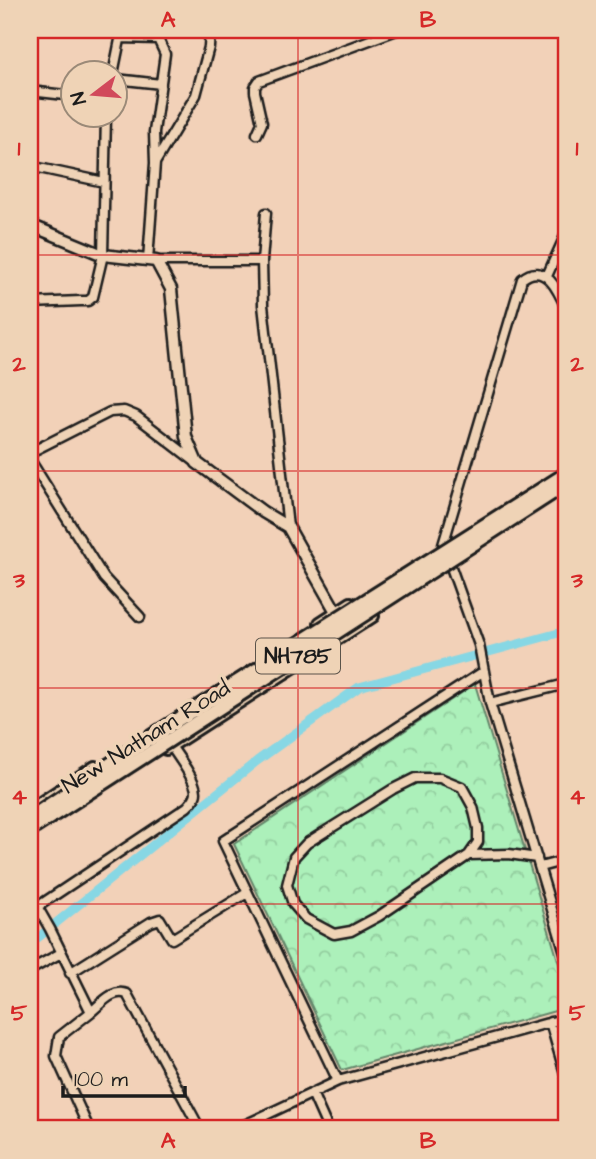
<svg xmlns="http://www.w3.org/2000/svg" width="596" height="1159" viewBox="0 0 596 1159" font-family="'Architects Daughter',sans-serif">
  <defs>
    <pattern id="forest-crowns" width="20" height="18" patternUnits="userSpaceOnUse" patternTransform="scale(1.75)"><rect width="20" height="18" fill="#acf0ba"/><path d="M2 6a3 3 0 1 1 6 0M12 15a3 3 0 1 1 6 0" fill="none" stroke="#93cd9f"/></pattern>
  </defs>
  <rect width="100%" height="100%" fill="#f2d1b8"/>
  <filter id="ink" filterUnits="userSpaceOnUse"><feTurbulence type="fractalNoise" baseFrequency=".0143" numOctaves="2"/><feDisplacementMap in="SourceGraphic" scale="14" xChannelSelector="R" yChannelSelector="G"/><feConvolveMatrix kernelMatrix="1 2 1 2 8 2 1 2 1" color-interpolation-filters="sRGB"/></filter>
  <g filter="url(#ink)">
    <path fill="url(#forest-crowns)" stroke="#64866b" stroke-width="2" d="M475 684 566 987V1008L342 1070 234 844Z"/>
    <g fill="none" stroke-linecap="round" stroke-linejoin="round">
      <path stroke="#87d7e4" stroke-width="9" d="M30 944 257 761 359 687 566 631"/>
      <g stroke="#1c1c1c" stroke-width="13">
        <path id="minor" d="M120 38 158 39 165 54 154 132 155 163
          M113 74 122 30
          M116 79 161 84
          M30 91 74 96
          M257 134 262 123 255 92V87L259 81 397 30
          M30 166 104 182
          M148 260 155 163 196 95 209 47 210 30
          M156 261H262L263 305 288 527
          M262 261 266 213
          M547 276 566 234
          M30 303 81 301H88L93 297 103 255 106 116
          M566 308C559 292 545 260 522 279L443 545 479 645 490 703 566 956
          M30 457 35 450 110 412 124 411 136 416 197 463
          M30 460 104 578 140 617
          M490 703 566 684
          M469 855 478 842V828L473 807 462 787 440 778H415L393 789 307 843 294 857 287 885 293 904 306 919 334 934 351 931 379 916 469 855 509 854 537 858
          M540 867 566 860
          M30 894 50 929 91 1012 59 1037 56 1056 89 1129
          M37 907 187 807C191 803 196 798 196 792 196 780 175 752 168 742
          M30 970 61 953
          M70 973 151 922 160 919 172 939 247 893
          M91 1012C101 1004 113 988 127 994L200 1129
          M550 1022 566 1077
          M338 1081 223 841 484 671
          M312 1093 328 1129
          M236 1129 338 1081 566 1018
          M562 1129H566"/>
      </g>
      <g stroke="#1c1c1c" stroke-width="15">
        <path id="tertiary" d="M30 225 103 255 156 261 171 289 186 437 197 463 263 512 288 527 339 617"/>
      </g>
      <g stroke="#1c1c1c" stroke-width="16">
        <path id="secondary" d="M320 623 351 603
          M166 749 373 616
          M30 810 95 767"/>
      </g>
      <use href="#minor" stroke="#efd3b6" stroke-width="8"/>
      <use href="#tertiary" stroke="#efd3b6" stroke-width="10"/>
      <use href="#secondary" stroke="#efd3b6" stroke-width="10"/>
      <g stroke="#1c1c1c" stroke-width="18" stroke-linecap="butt">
        <path id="trunk-bridge" d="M30 818 160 731 566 474
          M30 830 566 484"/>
      </g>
      <use href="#trunk-bridge" stroke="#efd3b6" stroke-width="12"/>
    </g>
  </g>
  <path fill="none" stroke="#d62828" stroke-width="2" stroke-opacity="0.55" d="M298 30V1129M30 255H566M30 471H566M30 688H566M30 904H566"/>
  <g text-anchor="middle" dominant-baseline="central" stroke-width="7" stroke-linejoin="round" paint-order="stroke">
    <rect fill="#efd3b6" stroke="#5b534a" stroke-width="2" x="256" y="638.5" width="84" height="35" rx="5"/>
    <g font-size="21" font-weight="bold" fill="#1c1c1c">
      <text x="298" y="656">NH785</text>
    </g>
    <g font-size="23" fill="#1c1c1c" stroke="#efd3b6">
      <text transform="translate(146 737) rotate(-32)">New Natham Road</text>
    </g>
  </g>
  <rect width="596" height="1159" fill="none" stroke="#efd3b6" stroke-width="77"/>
  <g transform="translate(94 94) rotate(254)"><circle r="33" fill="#efd3b6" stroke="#9b8a78" stroke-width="2"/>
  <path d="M0-5L12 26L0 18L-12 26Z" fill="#d1495b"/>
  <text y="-10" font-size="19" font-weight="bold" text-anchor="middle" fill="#1c1c1c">N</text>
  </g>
  <path d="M63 1086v10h122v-10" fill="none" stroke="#1c1c1c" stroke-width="3.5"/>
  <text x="74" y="1086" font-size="21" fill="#1c1c1c" stroke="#efd3b6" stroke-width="5" paint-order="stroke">100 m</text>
  <rect x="38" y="38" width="520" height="1082" fill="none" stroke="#d62828" stroke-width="2.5"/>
  <g font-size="23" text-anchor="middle" font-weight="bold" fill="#d62828">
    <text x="168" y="27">A</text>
    <text x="428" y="27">B</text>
    <text x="19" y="155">1</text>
    <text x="577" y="155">1</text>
    <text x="19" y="371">2</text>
    <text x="577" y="371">2</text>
    <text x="19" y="587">3</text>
    <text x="577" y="587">3</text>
    <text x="19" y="804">4</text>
    <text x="577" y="804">4</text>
    <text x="19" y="1020">5</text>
    <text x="577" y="1020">5</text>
    <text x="168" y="1148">A</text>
    <text x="428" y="1148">B</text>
  </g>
</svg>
